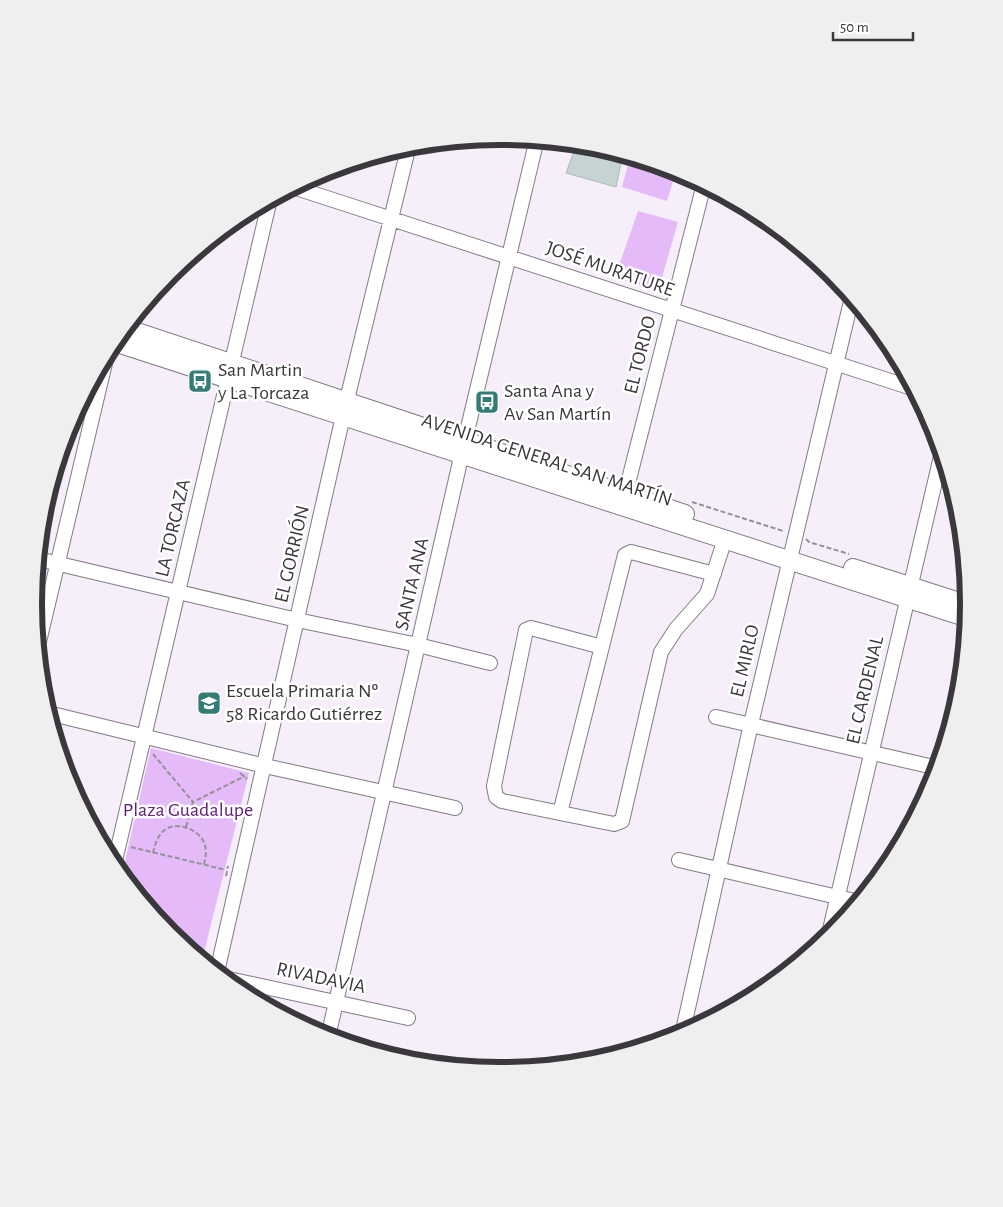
<svg xmlns="http://www.w3.org/2000/svg" width="1003" height="1207" viewBox="0 0 1003 1207" font-family="'Alegreya Sans',sans-serif">
  <rect width="100%" height="100%" fill="#f6effa"/>
  <path fill="#e5baf8" d="M628 165 674 178 667 201 622 187Z
    M638 211 678 222 658 291 615 277Z
    M151 748 249 773 202 960 171 934 122 874Z"/>
  <path fill="#c6d5d3" stroke="#abbab8" d="M576 146 613 155 614 151 623 154 616 187 566 173Z"/>
  <g fill="none" stroke-linecap="round" stroke-linejoin="round">
    <g stroke="#827b85" stroke-width="16">
      <path id="minor" d="M293 187 915 389
        M623 503 704 184
        M38 559 297 620 418 645 490 663
        M38 646 107 355
        M602 647 531 628 526 630 494 786 496 797 502 801 614 824 622 821 661 652 676 629 707 594 725 539
        M48 713 265 766 455 808
        M716 717 938 768
        M560 813 625 555 631 552 714 574
        M679 860 859 902
        M114 865 270 199
        M828 938 942 452
        M217 972 343 416 409 145
        M224 978 408 1018
        M682 1035 751 724 852 297
        M328 1037 465 440 537 139"/>
    </g>
    <g stroke="#827b85" stroke-width="20">
      <path id="major" d="M125 328 685 514
        M114 342 968 618
        M853 568 969 605"/>
    </g>
    <path stroke="#949097" stroke-width="2" stroke-dasharray="5 2.5" stroke-linecap="butt" d="M692 502 783 531
      M806 539 809 542 849 554
      M153 754 193 802
      M240 773 247 779
      M186 827 193 802 245 776
      M131 847 226 870
      M153 853C155 844 158 834 166 829 180 821 201 831 205 845 207 852 205 859 204 865
      M226 876 228 866
      M124 877 126 870"/>
    <use href="#minor" stroke="#fff" stroke-width="14"/>
    <use href="#major" stroke="#fff" stroke-width="18"/>
  </g>
  <defs>
    <g id="bus-square" transform="scale(1.25)"><rect x="-9" y="-9" width="18" height="18" rx="4" fill="#337b75" stroke="#fff"/><path d="M-5-6H5V4H4V6H2V4H-2V6H-4V4H-5ZM-3.5-4V0h7V-4ZM-3.5 1.2v1.5H-2V1.2ZM2 1.2v1.5H3.5V1.2Z" fill="#fff"/></g>
    <g id="school-square" transform="scale(1.25)"><rect x="-9" y="-9" width="18" height="18" rx="4" fill="#337b75" stroke="#fff"/><path d="M0-5L7-2L0 1L-7-2ZM-4 1L0 2.5L4 1V4Q0 6-4 4Z" fill="#fff"/></g>
  </defs>
  <g fill-rule="evenodd">
    <use href="#bus-square" x="200" y="381"/>
    <use href="#bus-square" x="487" y="402"/>
    <use href="#school-square" x="209" y="703"/>
  </g>
  <g text-anchor="middle" dominant-baseline="central" stroke-width="5" stroke-linejoin="round" paint-order="stroke">
    <g font-size="20" fill="#3a383c" stroke="#fff">
      <text transform="translate(610 269) rotate(19)">JOSÉ MURATURE</text>
      <text transform="translate(640 355) rotate(-76)">EL TORDO</text>
      <text transform="translate(547 460) rotate(18)">AVENIDA GENERAL SAN MARTÍN</text>
      <text transform="translate(173 528) rotate(-77)">LA TORCAZA</text>
      <text transform="translate(292 554) rotate(-77)">EL GORRIÓN</text>
      <text transform="translate(412 584) rotate(-77)">SANTA ANA</text>
      <text transform="translate(745 661) rotate(-77)">EL MIRLO</text>
      <text transform="translate(865 690) rotate(-77)">EL CARDENAL</text>
      <text transform="translate(321 978) rotate(12)">RIVADAVIA</text>
    </g>
    <g font-size="20" fill="#3a383c" stroke="#fff" text-anchor="start">
      <text x="218" y="370">San Martin<tspan x="218" dy="23">y La Torcaza</tspan></text>
      <text x="504" y="391">Santa Ana y<tspan x="504" dy="23">Av San Martín</tspan></text>
      <text x="226" y="691">Escuela Primaria Nº<tspan x="226" dy="23">58 Ricardo Gutiérrez</tspan></text>
    </g>
    <g font-size="20" fill="#62207a" stroke="#fff">
      <text x="188" y="810">Plaza Guadalupe</text>
    </g>
  </g>
  <path d="M0 0H1003V1207H0ZM500 145H502A458 458 0 0 1 960 603V604A458 458 0 0 1 502 1062H500A458 458 0 0 1 42 604V603A458 458 0 0 1 500 145Z" fill="#efefef" fill-rule="evenodd"/>
  <path fill="none" stroke="#3a383c" stroke-width="6" d="M500 145H502A458 458 0 0 1 960 603V604A458 458 0 0 1 502 1062H500A458 458 0 0 1 42 604V603A458 458 0 0 1 500 145Z"/>
  <path d="M833 32v8h80v-8" fill="none" stroke="#3a383c" stroke-width="2.5"/>
  <text x="840" y="32" font-size="15" fill="#3a383c" stroke="#ffffff" stroke-width="4" paint-order="stroke">50 m</text>
</svg>
